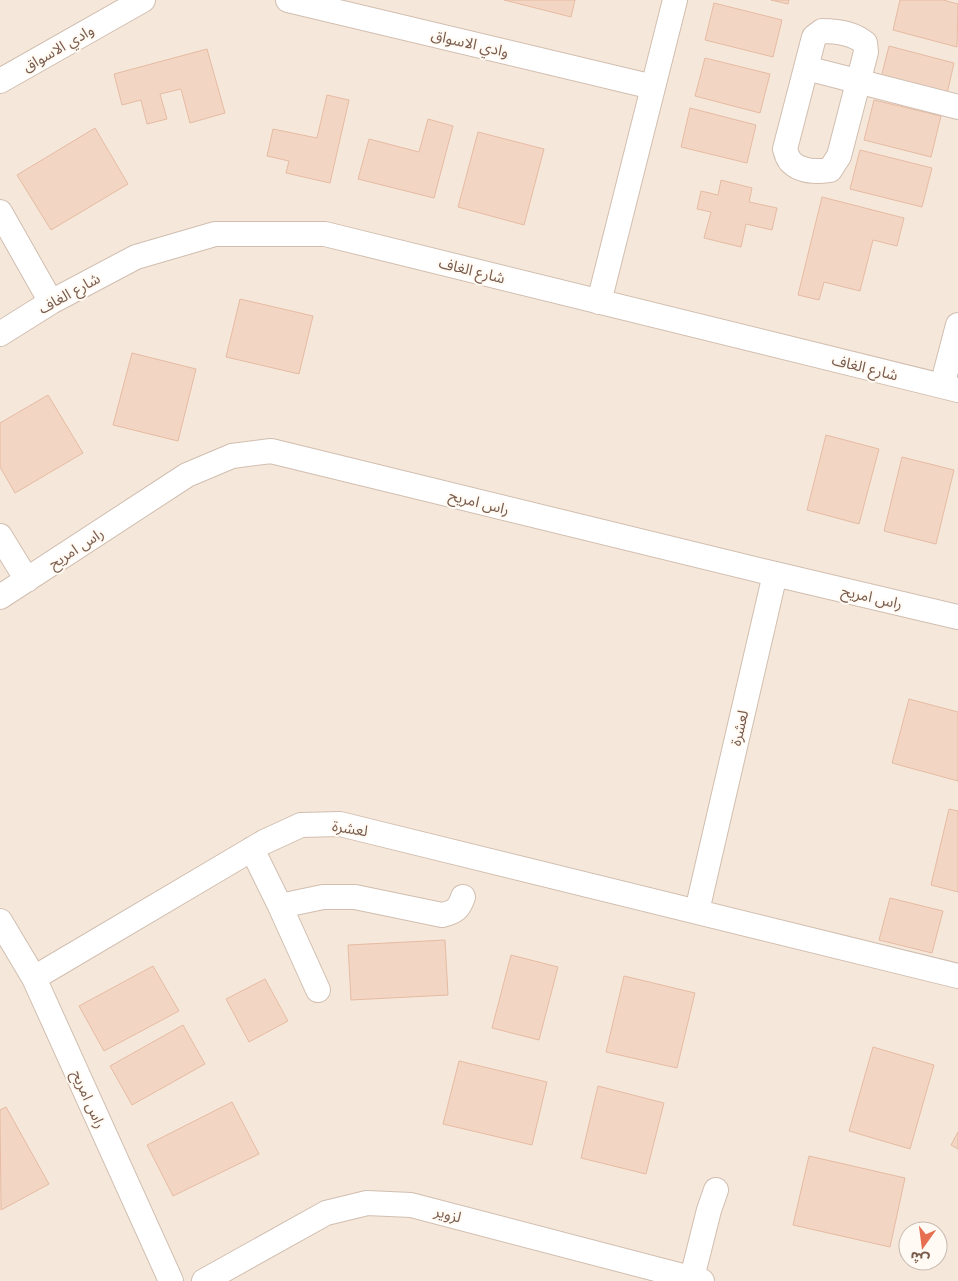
<svg xmlns="http://www.w3.org/2000/svg" width="958" height="1281" viewBox="0 0 958 1281" font-family="Mulish,'Noto Sans Arabic',sans-serif">
  <rect width="100%" height="100%" fill="#fdf6ec"/>
  <path fill="#f5e8da" fill-rule="evenodd" d="M0 0H958V1281H0ZM908 1231H938V1261H908Z"/>
  <path fill="#f3d5c3" stroke="#e6bba3" d="M504 0H575L571 17Z
    M771 0H789L788 4Z
    M900 0H943L958 4 957 47 893 30Z
    M714 3 782 20 773 57 705 40Z
    M889 46 954 63 946 98 880 82Z
    M207 49 225 113 190 123 181 89 160 94 167 119 147 124 141 100 122 105 114 74Z
    M705 58 770 74 760 113 695 96Z
    M327 95 349 100 330 183 286 173 289 161 267 156 273 129 317 138Z
    M874 100 941 116 931 157 864 140Z
    M690 108 756 125 747 163 681 147Z
    M428 119 453 126 434 198 358 179 369 139 419 152Z
    M95 128 128 184 51 230 17 175Z
    M478 132 544 149 524 225 458 207Z
    M860 150 932 168 922 207 850 189Z
    M721 180 752 188 749 202 777 208 772 230 746 224 741 247 704 238 711 212 697 209 701 191 718 195Z
    M822 197 904 218 897 246 873 240 860 291 824 282 819 300 798 295Z
    M240 299 313 316 299 374 226 357Z
    M132 353 196 369 178 441 113 425Z
    M48 395 83 453 15 493 0 467V423Z
    M826 435 879 449 859 524 807 510Z
    M902 457 954 470 936 544 884 531Z
    M909 699 958 712V781L892 763Z
    M949 809 958 811V892L931 885Z
    M890 898 943 911 932 953 879 940Z
    M445 940 448 995 351 1000 348 945Z
    M511 955 558 967 539 1040 492 1028Z
    M153 966 179 1011 104 1051 79 1006Z
    M624 976 695 993 677 1068 606 1052Z
    M265 979 288 1021 249 1042 226 999Z
    M183 1025 205 1064 132 1105 110 1066Z
    M873 1047 934 1065 910 1149 849 1131Z
    M459 1061 547 1082 532 1145 443 1124Z
    M598 1086 664 1103 646 1174 581 1158Z
    M232 1102 259 1154 173 1196 147 1145Z
    M6 1107 49 1184 1 1210 0 1110Z
    M958 1132V1149L951 1145Z
    M809 1156 905 1178 890 1247 793 1225Z"/>
  <g fill="none" stroke-linecap="round" stroke-linejoin="round">
    <g stroke="#d1beb0" stroke-width="26">
      <path id="minor" d="M288 0 653 87
        M822 31C837 31 853 33 865 43L866 52 839 156 830 170C817 172 800 172 790 161 788 158 786 153 785 149L814 37Z
        M806 68 958 107
        M0 81 143 0
        M0 212 51 302
        M599 302 675 0
        M0 334 51 302 136 257 215 234H325L958 390
        M942 386 958 325
        M0 536 27 580
        M0 597 187 475 232 456 271 451 775 574 958 617
        M252 849 280 906 318 990
        M280 906 323 897H355L442 915C455 912 459 909 463 897
        M697 911 775 574
        M0 921 34 978 171 1281
        M34 978 264 842 301 825 340 824 958 976
        M692 1278 709 1210 716 1190
        M204 1281 326 1213 367 1203 411 1205 702 1281"/>
    </g>
    <use href="#minor" stroke="#fff" stroke-width="24"/>
  </g>
  <g text-anchor="middle" dominant-baseline="central" stroke-width="4" stroke-linejoin="round" paint-order="stroke">
    <g font-size="15" fill="#7a5c4d" stroke="#fffaf3">
      <text transform="translate(470 43) rotate(13)">وادي الاسواق</text>
      <text transform="translate(58 48) rotate(-30)">وادي الاسواق</text>
      <text transform="translate(472 270) rotate(14)">شارع الغاف</text>
      <text transform="translate(69 293) rotate(-29)">شارع الغاف</text>
      <text transform="translate(865 367) rotate(14)">شارع الغاف</text>
      <text transform="translate(479 502) rotate(14)">راس امريح</text>
      <text transform="translate(76 548) rotate(-33)">راس امريح</text>
      <text transform="translate(872 597) rotate(13)">راس امريح</text>
      <text transform="translate(739 728) rotate(-77)">لعشرة</text>
      <text transform="translate(350 828) rotate(9)">لعشرة</text>
      <text transform="translate(89 1099) rotate(66)">راس امريح</text>
      <text transform="translate(448 1214) rotate(15)">لزوير</text>
    </g>
  </g>
  <g transform="translate(923 1246) rotate(194)"><circle r="24" fill="#fffaf3" stroke="#cabbb1"/>
  <path d="M0-4L9 19L0 12L-9 19Z" fill="#e76f51"/>
  <text y="-8" font-size="14" font-weight="bold" text-anchor="middle" fill="#7a5c4d">ش</text>
  </g>
</svg>
